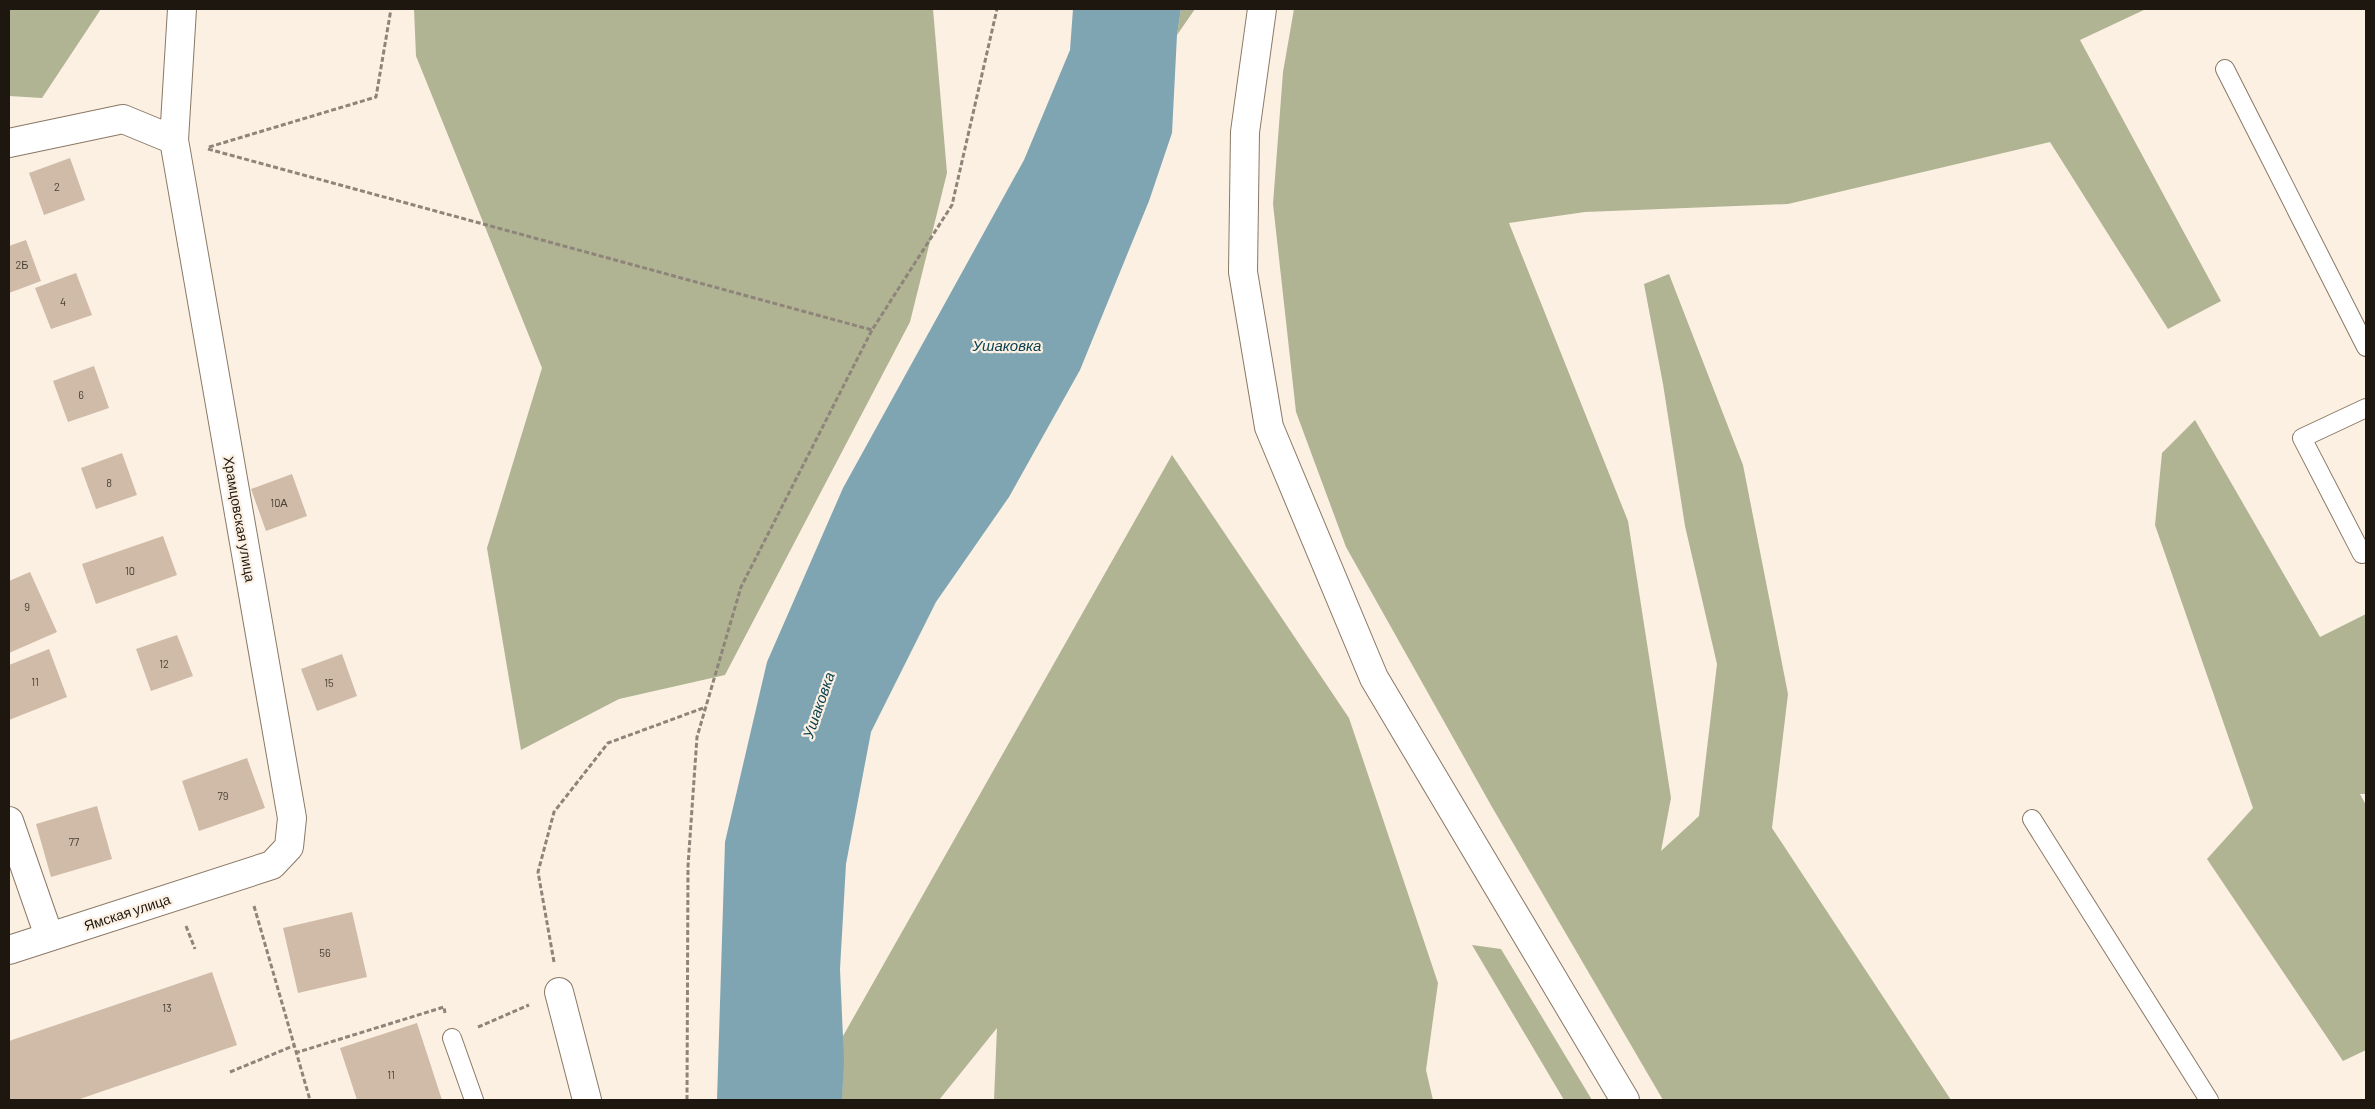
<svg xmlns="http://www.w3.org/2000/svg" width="2375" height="1109" viewBox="0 0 2375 1109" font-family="Barlow,sans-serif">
  <rect width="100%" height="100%" fill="#fcf0e3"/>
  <path fill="#b0b493" d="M9 9H101L42 98 9 96Z
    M414 9H933L947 173 910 322 725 675 619 699 521 750 487 548 542 368 416 56Z
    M1181 9H1195L1177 35Z
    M1294 9H2146L2080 40 2221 301 2168 329 2050 142 1788 204 1585 212 1509 223 1628 521 1671 798 1661 851 1699 816 1717 664 1685 526 1663 384 1644 284 1669 274 1743 465 1788 694 1772 828 1951 1100H1663L1492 807 1346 547 1296 412 1273 204 1283 72Z
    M2195 420 2320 637 2366 614V794H2360L2366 805V1050L2343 1061 2207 859 2253 808 2155 525 2162 453Z
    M1172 455 1349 718 1438 983 1426 1070 1433 1100H994L997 1028 939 1100H842L843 1036Z
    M1472 945 1501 949 1592 1100H1564Z"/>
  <path fill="#7fa5b3" d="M1073 9H1181L1177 35 1172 133 1149 201 1080 370 1009 497 936 602 871 732 846 864 840 969 844 1061 842 1100H717L725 842 767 662 843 488 1024 160 1070 50Z"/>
  <path fill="#cfbba7" d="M70 158 85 200 44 215 29 173Z
    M26 240 41 281 9 293V246Z
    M76 273 92 315 51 329 35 288Z
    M94 366 109 408 68 422 53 381Z
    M122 453 137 495 96 509 81 468Z
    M292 474 307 516 266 531 251 489Z
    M163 536 177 575 96 604 82 564Z
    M30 572 57 632 9 653V581Z
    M177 635 193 676 151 691 136 649Z
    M49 649 67 697 9 720V665Z
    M342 654 357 696 317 711 301 669Z
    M247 758 265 808 199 831 182 781Z
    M97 806 112 859 51 877 36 824Z
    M352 912 367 977 298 993 283 928Z
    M212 972 237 1045 77 1100H9V1041Z
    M417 1023 442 1100H357L340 1048Z"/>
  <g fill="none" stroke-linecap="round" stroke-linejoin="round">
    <g stroke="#8a7865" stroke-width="20">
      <path id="lane" d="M2225 69 2366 347
        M2366 408 2302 438 2362 554 2366 552
        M2032 819 2209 1100
        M452 1038 474 1100"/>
    </g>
    <g stroke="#8a7865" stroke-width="30">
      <path id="street" d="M1262 9 1245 132 1243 272 1269 427 1374 678 1625 1100
        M9 143 123 119 174 140
        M9 821 49 936
        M9 950 272 865 289 847 292 818 174 140 182 9
        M559 992 587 1100"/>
    </g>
    <path stroke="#8e847a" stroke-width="3" stroke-dasharray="5 2.5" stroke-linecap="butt" d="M209 147 376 97 391 9
      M208 149 872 330
      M254 906 310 1100
      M186 926 195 949
      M554 962 538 872 554 812 608 743 706 707
      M478 1027 529 1005
      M295 1053 444 1007 445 1013
      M230 1072 293 1046
      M687 1100 688 866 697 737 741 587 872 330 952 205 997 9"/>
    <use href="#lane" stroke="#fff" stroke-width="18"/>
    <use href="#street" stroke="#fff" stroke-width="28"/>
  </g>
  <g text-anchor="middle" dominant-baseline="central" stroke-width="4.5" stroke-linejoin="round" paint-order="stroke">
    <g font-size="11" fill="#4a4035">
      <text x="57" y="186">2</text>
      <text x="22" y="264">2Б</text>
      <text x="63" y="301">4</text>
      <text x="81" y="394">6</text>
      <text x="109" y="482">8</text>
      <text x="279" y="502">10А</text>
      <text x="130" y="570">10</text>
      <text x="27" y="606">9</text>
      <text x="164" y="663">12</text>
      <text x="35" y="681">11</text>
      <text x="329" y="682">15</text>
      <text x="223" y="795">79</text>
      <text x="74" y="841">77</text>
      <text x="325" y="952">56</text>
      <text x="167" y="1007">13</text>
      <text x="391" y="1074">11</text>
    </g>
    <g font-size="14" fill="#1e170f" stroke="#fcf0e3">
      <text transform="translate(240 519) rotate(80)">Храмцовская улица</text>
      <text transform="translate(127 912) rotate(-18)">Ямская улица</text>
    </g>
    <g font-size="15" font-style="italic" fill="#053f4f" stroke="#fcf0e3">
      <text x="1007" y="345">Ушаковка</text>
      <text transform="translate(818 705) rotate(-71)">Ушаковка</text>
    </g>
  </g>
  <rect width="2375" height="1109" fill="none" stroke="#1e170f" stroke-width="20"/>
</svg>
